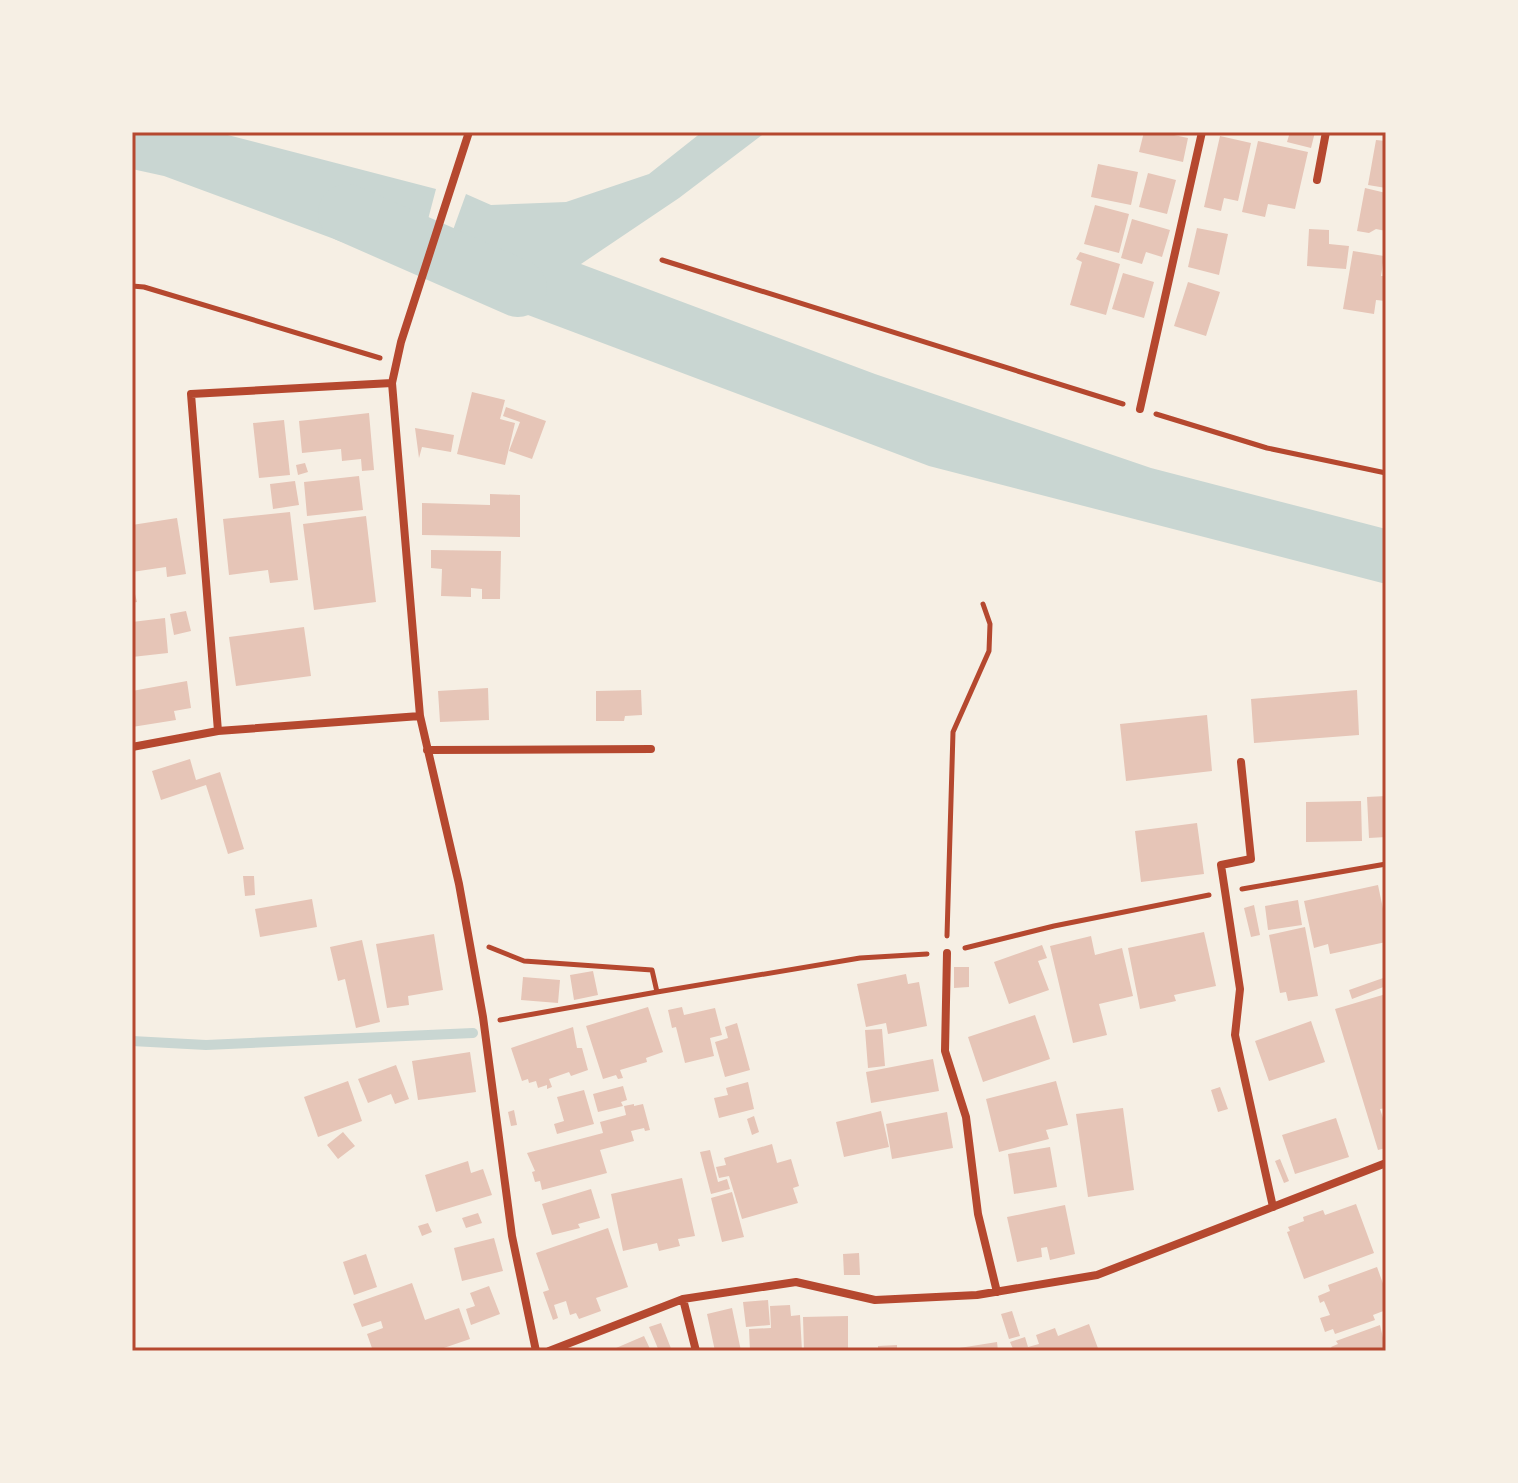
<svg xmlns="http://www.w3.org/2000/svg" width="1518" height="1483" viewBox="0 0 1518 1483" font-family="'Asap Condensed',sans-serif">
  <rect width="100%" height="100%" fill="#f6efe4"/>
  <path fill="#c9d6d2" d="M132 132H216L436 189 415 269 164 176 132 169Z
    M702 132H766L679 198 581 264 875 374 1151 468 1386 529V584L929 466 435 280 466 194 491 205 566 202 649 174Z"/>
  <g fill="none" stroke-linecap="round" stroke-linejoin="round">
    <path stroke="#c9d6d2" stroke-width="10" d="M132 1041 206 1045 473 1033"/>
    <path stroke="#c9d6d2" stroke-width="58" d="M347 213 518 288"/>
  </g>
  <path fill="#e6c5b7" d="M1144 132H1160L1188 138 1183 162 1139 152Z
    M1290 132H1315L1311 148 1287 142Z
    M1220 136 1251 143 1238 201 1224 198 1221 211 1204 207Z
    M1376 140 1386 141V188L1368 185Z
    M1258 141 1308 152 1295 209 1268 204 1265 217 1242 212Z
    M1098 164 1138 172 1131 205 1091 197Z
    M1148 173 1176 180 1167 214 1139 207Z
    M1365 188 1386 193V231L1376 229 1369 233 1357 231Z
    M1095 205 1129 214 1119 253 1084 244Z
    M1132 219 1170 230 1162 257 1146 252 1142 264 1121 258Z
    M1197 228 1228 234 1219 275 1188 267Z
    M1309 229 1329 230V244L1349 246 1346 269 1307 266Z
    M1353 251 1384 256 1381 276H1386V301L1376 300 1374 314 1343 309Z
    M1080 252 1120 264 1106 315 1070 305 1082 262 1076 259Z
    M1123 273 1154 282 1144 318 1112 309Z
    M1188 282 1220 292 1206 336 1174 326Z
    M472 392 505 400 500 419 515 423 505 465 457 454Z
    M506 407 546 421 532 459 509 451 520 422 503 416Z
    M369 413 374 470 362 471 361 459 342 461 341 449 302 453 299 421Z
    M284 420 290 475 259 478 253 423Z
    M415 428 454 435 451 452 422 447 419 458Z
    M305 463 308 472 298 475 296 465Z
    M359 476 363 510 307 516 304 482Z
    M295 481 299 505 273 509 270 484Z
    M490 494 520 495V537L422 535V503L490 505Z
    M290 512 298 580 270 583 268 570 229 575 223 519Z
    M366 516 376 602 314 610 303 524Z
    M177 518 186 574 167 577 166 567 132 572V525Z
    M431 550 501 551 500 599H482V589L471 588V597L441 596 442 569 431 568Z
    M132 582 137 602 132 603Z
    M186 611 191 631 174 635 170 614Z
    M165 618 168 653 132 657V622Z
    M304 627 311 676 236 686 229 637Z
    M187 681 191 708 174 711 176 720 132 727V691Z
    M488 688 489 720 440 722 438 691Z
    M641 690 642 715 625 716 624 721H596V691Z
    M1357 690 1359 735 1254 743 1251 699Z
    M1207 715 1212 771 1126 781 1120 724Z
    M190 759 196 780 220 772 244 849 228 854 206 785 161 800 152 771Z
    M1386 796V837L1369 838 1367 797Z
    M1361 801 1362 841 1306 842V802Z
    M1197 823 1204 874 1141 882 1135 831Z
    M243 876H254L255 895 245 896Z
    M1378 885 1386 923V942L1330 954 1328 944 1314 948 1304 901Z
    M312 899 317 927 260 937 255 909Z
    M1298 900 1302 925 1268 930 1265 906Z
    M1254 905 1260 935 1251 937 1244 908Z
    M1305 927 1318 996 1288 1001 1286 992 1280 993 1269 935Z
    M1204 932 1216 986 1174 995 1176 1001 1140 1009 1128 948Z
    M434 934 443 990 408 996 409 1005 387 1008 376 944Z
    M1091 936 1095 955 1122 948 1133 996 1099 1004 1107 1035 1073 1043 1050 946Z
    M362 940 380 1022 356 1028 345 979 338 981 330 947Z
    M1042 945 1047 958 1038 961 1049 990 1009 1004 994 962Z
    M954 967H969V987L954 988Z
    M593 971 598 995 574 1000 570 975Z
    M906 974 908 984 919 982 927 1026 888 1034 886 1023 866 1027 857 984Z
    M523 977 560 980 558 1003 521 1000Z
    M1386 977V986L1352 999 1349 990Z
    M1386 994V1108L1380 1109 1386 1127V1148L1378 1150 1335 1009Z
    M648 1007 663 1052 646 1058 647 1062 620 1070 623 1078 618 1079 616 1075 603 1079 586 1026Z
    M682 1007 684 1015 715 1008 722 1035 710 1038 714 1056 685 1063 676 1027 672 1028 668 1010Z
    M1035 1015 1050 1059 983 1082 968 1037Z
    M1311 1021 1325 1062 1269 1081 1255 1041Z
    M737 1023 750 1070 725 1077 715 1042 728 1038 725 1027Z
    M573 1027 577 1048H582L588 1070 571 1076 569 1072 549 1079 552 1087 547 1089V1085L538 1088 536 1081 529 1083 528 1079 522 1081 511 1048Z
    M882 1029 885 1066 868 1068 865 1030Z
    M470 1052 476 1092 418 1100 412 1061Z
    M933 1059 939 1091 871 1103 866 1072Z
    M396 1065 409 1099 395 1104 391 1094 368 1103 358 1079Z
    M348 1081 362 1121 318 1137 304 1097Z
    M1056 1081 1068 1125 1046 1130 1049 1139 999 1152 986 1099Z
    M748 1082 754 1109 719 1118 714 1098 728 1095 726 1088Z
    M623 1086 627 1100 621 1102 623 1106 598 1112 593 1094Z
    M1220 1087 1228 1109 1218 1112 1211 1090Z
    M584 1090 594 1124 557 1134 554 1124 564 1121 557 1097Z
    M634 1104V1106L643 1104 650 1130 645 1131 644 1128 631 1131 634 1141 600 1150 607 1173 542 1190 540 1181 535 1182 532 1172 535 1171 527 1153 603 1133 600 1122 626 1115 624 1106Z
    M1123 1108 1134 1190 1088 1197 1076 1114Z
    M514 1110 517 1125 511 1126 508 1112Z
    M881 1111 889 1147 844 1157 836 1122Z
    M947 1112 953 1148 892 1159 886 1124Z
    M754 1116 759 1132 752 1135 747 1119Z
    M1336 1118 1349 1157 1295 1174 1282 1135Z
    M343 1132 355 1146 338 1159 327 1145Z
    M772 1144 777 1163 791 1159 799 1186 793 1188 798 1203 742 1219 729 1176 719 1178 716 1167 726 1165 724 1158Z
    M1050 1147 1057 1187 1014 1194 1008 1154Z
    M710 1150 718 1182 727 1179 730 1189 711 1194 700 1152Z
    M1280 1159 1289 1181 1284 1183 1275 1161Z
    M468 1161 471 1173 483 1169 492 1195 436 1212 425 1175Z
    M682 1178 695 1236 678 1239 680 1246 659 1251 657 1243 623 1251 611 1194Z
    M591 1189 600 1218 578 1224 580 1228 552 1235 542 1204Z
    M732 1192 744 1237 722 1242 711 1198Z
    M1356 1204 1374 1253 1304 1279 1287 1232 1290 1231 1288 1227 1304 1221 1303 1217 1323 1210 1325 1215Z
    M1065 1205 1075 1254 1050 1260 1047 1247 1041 1248 1042 1257 1017 1262 1007 1217Z
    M478 1213 482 1223 466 1228 462 1218Z
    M428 1223 432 1232 422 1236 418 1226Z
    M608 1228 628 1287 596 1298 601 1311 579 1319 576 1313 570 1315 566 1301 554 1305 558 1318 553 1320 543 1292 549 1290 536 1253Z
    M494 1238 503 1271 462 1281 454 1248Z
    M859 1253 860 1275H844L843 1254Z
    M366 1254 377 1287 354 1295 343 1262Z
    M1377 1267 1386 1292V1310L1373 1315 1375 1320 1335 1334 1333 1329 1325 1332 1320 1318 1330 1315 1324 1301 1320 1303 1318 1296 1330 1291 1328 1285Z
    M412 1283 425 1320 459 1308 470 1339 435 1351H373L367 1334 383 1328 381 1321 362 1327 353 1304Z
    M489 1286 500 1314 471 1325 466 1309 475 1306 470 1293Z
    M768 1300 770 1325 746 1327 743 1302Z
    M790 1305 791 1316 800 1315 802 1351H750L749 1329 771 1328 770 1306Z
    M732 1308 741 1351H715L707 1314Z
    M1012 1311 1020 1336 1009 1339 1001 1314Z
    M848 1316V1351H804L803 1317Z
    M661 1323 672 1351H659L649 1327Z
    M1089 1324 1099 1351H1014L1010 1342 1025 1337 1028 1347 1039 1344 1036 1335 1055 1328 1058 1336Z
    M1380 1325 1386 1351H1333L1331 1347 1338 1344 1336 1341Z
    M644 1336 651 1351H609Z
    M997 1342 998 1351H954L953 1349Z
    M897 1345V1351H878V1346Z"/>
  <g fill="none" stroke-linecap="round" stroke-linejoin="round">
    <path stroke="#b5482f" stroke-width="5" d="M662 260 1123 404
      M132 286 144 287 380 358
      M1156 414 1267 448 1386 473
      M1242 889 1386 864
      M947 936 953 732 989 651 990 624 983 604
      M489 947 524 961 652 970 657 992 860 958 927 954
      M965 948 1054 926 1209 895
      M500 1020 657 992"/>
    <path stroke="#b5482f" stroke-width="8" d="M469 132 401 342 392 383 420 716 459 884 483 1017 512 1236 536 1351
      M1317 180 1326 132
      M1140 409 1202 132
      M218 731 191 394 392 383
      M132 747 218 731 420 716
      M427 750 651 749
      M1241 762 1251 859 1221 865 1240 989 1235 1035 1273 1207
      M947 953 945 1051 966 1117 978 1214 997 1292
      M683 1299 696 1351
      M549 1351 683 1299 796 1282 875 1300 977 1295 1097 1275 1386 1163"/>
  </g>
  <rect width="1518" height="1483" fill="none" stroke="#f6efe4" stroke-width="268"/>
  <rect x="134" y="134" width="1250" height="1215" fill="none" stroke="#b5482f" stroke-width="3"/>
</svg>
